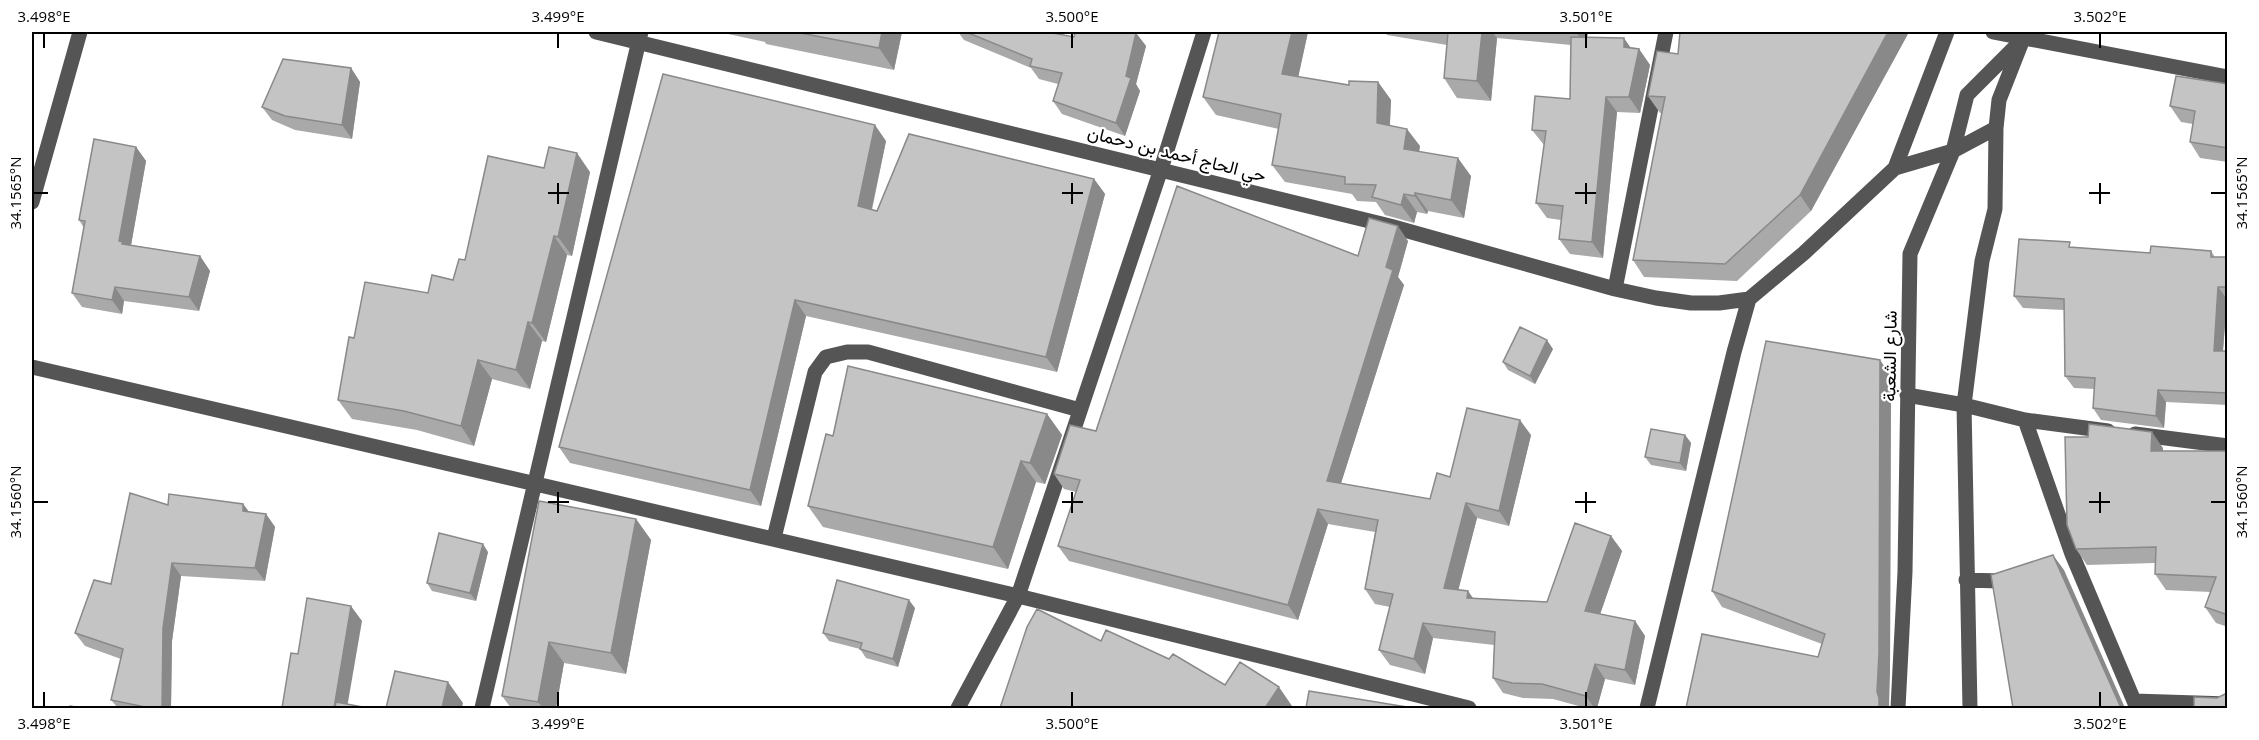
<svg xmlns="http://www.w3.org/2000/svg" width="2259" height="740" viewBox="0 0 2259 740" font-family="'Open Sans',Vazirmatn,sans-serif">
  <rect width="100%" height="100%" fill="#fff"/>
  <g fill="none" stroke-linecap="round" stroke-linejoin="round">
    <path stroke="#555" stroke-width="15" d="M596 32 1390 226 1615 289 1656 298 1691 303H1719L1749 299
      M1993 32 2228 77
      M1895 168 1947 32
      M32 202 80 32
      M1615 289 1666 32
      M32 367 1018 596 1469 708
      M1907 395 1964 405 2025 420 2108 431
      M2025 420 2072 554 2137 708
      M2135 434 2228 446
      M774 538 815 372 826 357 847 352H868L1080 410
      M1966 580 2000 581 2010 577
      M2134 701 2228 704
      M482 708 641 32
      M958 708 1018 596 1161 169 1204 32
      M1647 708 1734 352 1749 299 1804 253 1895 168 1953 151 1996 128
      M1898 708 1905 572 1910 254 1953 151 1967 95 2024 38
      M1970 708 1964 405 1982 261 1995 209 1996 128 1999 100 2021 44"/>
  </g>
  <path fill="#a9a9a9" d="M719 32H902L894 70 766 44 765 42Z
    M958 32H1047L1074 37 1136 33 1146 46 1136 84 1140 91 1125 136 1062 114 1053 101 1058 84 1039 79 1031 68 964 40Z
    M1308 32 1298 77 1349 85 1378 82 1391 100 1390 125 1420 146 1419 152 1471 176 1464 218 1428 211 1427 214 1417 212 1414 223 1385 215 1376 202 1357 201 1352 194 1285 182 1272 165 1279 129 1216 115 1203 97Z
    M1385 32H1588L1587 37 1639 49 1650 65 1640 113 1617 112 1603 258 1570 254 1559 239 1561 220 1547 218 1536 203 1544 145 1532 130 1570 99 1571 45 1497 38 1491 101 1457 98 1444 78 1447 45 1387 35Z
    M1909 32 1811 211 1737 281 1644 277 1633 260 1662 113H1660L1648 96 1678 54Z
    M351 68 360 82 352 139 295 130 272 120 262 107Z
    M2228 84V162L2200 158 2190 142 2193 124 2181 122 2170 106Z
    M886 141 872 210 877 211 1094 179 1105 194 1057 372 806 316 761 506 570 463 559 447Z
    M136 147 146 161 131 245 200 256 210 271 199 311 124 301 122 314 82 307 72 293 84 228 79 220Z
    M544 168 590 172 572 256 567 255 546 342 542 341 530 389 492 379 474 446 417 430 352 419 338 400 354 338 428 293 453 280 465 260Z
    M1408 241 1398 277 1404 285 1341 483 1430 499 1450 477 1531 435 1509 526 1477 518 1458 590 1468 591 1473 598 1547 602 1611 536 1622 551 1600 614 1635 621 1645 636 1635 685 1605 679 1597 708H1586L1553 699 1523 698 1503 693 1493 678 1494 645 1433 638 1425 674 1390 665 1379 650 1390 607 1375 604 1365 589 1375 532 1328 524 1298 620 1069 561 1058 546 1076 492 1064 489 1054 474 1096 431 1358 256Z
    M2073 247 2150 253 2211 251 2215 257H2228V299H2227L2223 351H2228V405L2166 402 2164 428 2101 420 2093 408 2094 389 2074 388 2065 376 2064 310 2023 308 2014 296Z
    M1553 349 1535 384 1508 370 1503 362Z
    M1891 376 1890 668 1888 708 1822 644 1722 607 1712 591Z
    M1047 414 1062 435 1045 484 1036 482 1008 569 823 527 808 506 833 436Z
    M1685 435 1691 443 1686 471 1651 465 1645 457Z
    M2163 448V451H2228V627L2216 623 2205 607 2211 592 2166 590 2155 574V563L2087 565 2076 549Z
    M243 504 249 512 266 514 275 527 265 581 181 576 172 641 171 708H118L111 700 121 659 85 646 75 633 168 505Z
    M636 519 651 540 626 674 564 663 556 708H511L502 696Z
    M488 552 476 601 432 591 427 583Z
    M915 608 898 667 866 658 860 649 829 641 823 633Z"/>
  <path fill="#898989" d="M882 32H902L894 70 879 48Z
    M1292 32H1308L1295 92 1282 74Z
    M1482 32H1492L1497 38 1491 101 1477 81Z
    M1576 32H1588L1586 46Z
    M1888 32H1909L1811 211 1800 195Z
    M1136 33 1146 46 1136 84 1140 91 1125 136 1116 123 1126 76Z
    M1624 38 1635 54 1624 47Z
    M1639 49 1650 65 1640 113 1629 97Z
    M351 68 360 82 352 139 342 125Z
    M1378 82 1391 100 1389 140 1377 123Z
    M1606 97 1617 112 1603 258 1592 242Z
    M875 125 886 141 869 221 858 206Z
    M1407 129 1420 146 1416 167 1404 149Z
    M136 147 146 161 130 251 119 241Z
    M577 153 590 172 572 256 558 237Z
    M1458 158 1471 176 1464 218 1451 200Z
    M1094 179 1105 194 1057 372 1046 357Z
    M1415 193 1428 211 1427 214 1415 196Z
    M1404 194 1417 212 1414 223 1401 205Z
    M1398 226 1408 241 1398 277 1404 285 1337 496 1327 481Z
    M554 236 567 255 546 342 532 323Z
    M200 256 210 271 199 311 189 297Z
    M115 287 124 301 122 314 112 300Z
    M2218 287 2227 299 2222 363 2214 351Z
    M795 300 806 316 761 506 750 490Z
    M528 322 542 341 530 389 516 370Z
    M1547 340 1553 349 1535 384 1530 376Z
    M478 360 492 379 474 446 461 426Z
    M1880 360 1891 376 1890 668 1889 708H1879L1877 692Z
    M2158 390 2166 402 2164 428 2156 416Z
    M1047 414 1062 435 1045 484 1030 463Z
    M1520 420 1531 435 1509 526 1499 511Z
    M2152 432 2163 448 2162 467 2151 451Z
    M1685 435 1691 443 1686 471 1680 463Z
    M1021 461 1036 482 1008 569 993 547Z
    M1466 503 1477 518 1455 603 1444 588Z
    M243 504 253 517 243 511Z
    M1318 509 1328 524 1298 620 1288 605Z
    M266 514 275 527 265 581 255 568Z
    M636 519 651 540 626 674 611 653Z
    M1611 536 1622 551 1596 626 1585 611Z
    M483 544 488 552 476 601 470 593Z
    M2053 555 2064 570 2125 708H2121Z
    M172 563 181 576 172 641 171 708H162L163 628Z
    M1468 591 1478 606 1467 598Z
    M909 600 915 608 898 667 893 659Z
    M351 606 362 621 347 708H334Z
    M1635 621 1645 636 1635 685 1625 670Z
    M1423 623 1433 638 1425 674 1414 659Z
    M549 642 564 663 556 708H543L538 702Z
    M1595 664 1605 679 1597 708H1594L1586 696Z
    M448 682 463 703 462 708H442Z
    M1279 687 1292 706 1291 708H1265Z"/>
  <path fill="#c4c4c4" stroke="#898989" stroke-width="1.5" d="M795 32H882L879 48Z
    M966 32H1047L1074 37 1075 32H1132L1136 33 1126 76 1131 78 1116 123 1053 101 1062 73 1030 66 1032 59Z
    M1219 32H1292L1282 74 1349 85V81L1378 82 1377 123 1407 129 1404 149 1458 158 1451 200 1415 193V196L1404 194 1401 205 1372 197 1376 185 1345 184V177L1272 165 1281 114 1203 97Z
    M1448 32H1482L1477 81 1444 78Z
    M1680 32H1888L1800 195 1725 264 1633 260 1665 97 1648 96 1657 51 1678 54Z
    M1571 37 1624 38V47L1639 49 1629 97H1606L1592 242 1559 239 1563 206 1536 203 1546 131 1532 130 1535 96 1570 99Z
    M283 59 351 68 342 125 285 116 262 107Z
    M663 74 875 125 858 206 877 211 909 134 1094 179 1046 357 795 300 750 490 559 447Z
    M2176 76 2228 84V148L2190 142 2195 111 2170 106Z
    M94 139 136 147 119 241 123 242 122 244 200 256 189 297 115 287 112 300 72 293 85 221 79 220Z
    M549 147 577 153 558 237 554 236 532 323 528 322 516 370 478 360 461 426 404 411 338 400 349 337 354 338 365 282 428 293 432 275 453 280 459 259 465 260 488 156 544 168Z
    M1177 186 1358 256 1369 218 1398 226 1386 267 1393 270 1327 481 1430 499 1437 473 1450 477 1467 408 1520 420 1499 511 1466 503 1444 588 1468 591 1467 598 1547 602 1575 523 1611 536 1585 611 1635 621 1625 670 1595 664 1586 696 1542 684 1512 683 1493 678 1495 632 1423 623 1414 659 1379 650 1393 594 1365 589 1378 520 1318 509 1288 605 1058 546 1080 480 1054 474 1070 425 1096 431Z
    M2019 239 2070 242 2069 247 2150 253 2151 246 2211 251V257H2228V287H2218L2214 351H2228V393L2158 390 2156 416 2093 408 2095 378 2065 376 2064 299 2014 296Z
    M1520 327 1547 340 1530 376 1503 362Z
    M1766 341 1880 360 1879 653 1877 692 1879 698V708H1686L1702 634 1818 657 1825 634 1712 591Z
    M848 366 1047 414 1030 463 1021 461 993 547 808 506 826 434 833 436Z
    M2089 424 2152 432 2151 451H2228V615L2205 607 2216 577 2155 574 2156 547 2076 549 2067 525 2065 437H2088Z
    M1651 429 1685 435 1680 463 1645 457Z
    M130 493 168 505 169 494 243 504V511L266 514 255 568 172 563 163 628 162 708H150L111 700 123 649 75 633 94 580 111 584Z
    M539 501 636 519 611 653 549 642 538 702 502 696Z
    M439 533 483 544 470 593 427 583Z
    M2053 555 2121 708H2013L1991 575Z
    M837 580 909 600 893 659 860 649 862 643 823 633Z
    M307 598 351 606 334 708H282L291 653 298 654Z
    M1037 609 1101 641 1106 630 1169 659 1173 654 1225 685 1240 662 1279 687 1265 708H1000L1027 627Z
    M395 671 448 682 442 708H386Z
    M1309 691 1413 708H1306Z
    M2225 694H2228V708H2194V697L2217 698Z
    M336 702 368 708H335Z
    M70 706 81 708H69Z"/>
  <path fill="none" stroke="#000" stroke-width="2" d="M44 33V48M558 33V48M1072 33V48M1586 33V48M2100 33V48M558 183V204M1072 183V204M1586 183V204M2100 183V204M33 193H48M548 193H569M1062 193H1083M1575 193H1596M2089 193H2110M2211 193H2226M558 492V513M1072 492V513M1586 492V513M2100 492V513M33 502H48M548 502H569M1062 502H1083M1575 502H1596M2089 502H2110M2211 502H2226M44 692V707M558 692V707M1072 692V707M1586 692V707M2100 692V707"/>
  <g text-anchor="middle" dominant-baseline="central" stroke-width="4.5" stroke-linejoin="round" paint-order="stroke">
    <g font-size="18" fill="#000" stroke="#fff">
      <text transform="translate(1177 153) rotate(14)">حي الحاج أحمد بن دحمان</text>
      <text transform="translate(1889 356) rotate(-89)">شارع الشعبة</text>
    </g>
  </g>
  <rect width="2259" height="740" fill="none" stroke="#ffffff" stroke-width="66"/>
  <rect x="33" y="33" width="2193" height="674" fill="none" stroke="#000" stroke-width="2"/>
  <g font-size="15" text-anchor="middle" fill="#000">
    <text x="44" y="22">3.498°E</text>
    <text x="558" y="22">3.499°E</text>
    <text x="1072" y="22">3.500°E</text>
    <text x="1586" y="22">3.501°E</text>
    <text x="2100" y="22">3.502°E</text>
    <text transform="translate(16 193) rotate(-90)" y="5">34.1565°N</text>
    <text transform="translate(2242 193) rotate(-90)" y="5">34.1565°N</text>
    <text transform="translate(16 502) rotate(-90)" y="5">34.1560°N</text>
    <text transform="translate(2242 502) rotate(-90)" y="5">34.1560°N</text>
    <text x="44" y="729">3.498°E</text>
    <text x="558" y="729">3.499°E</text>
    <text x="1072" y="729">3.500°E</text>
    <text x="1586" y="729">3.501°E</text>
    <text x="2100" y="729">3.502°E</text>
  </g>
</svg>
